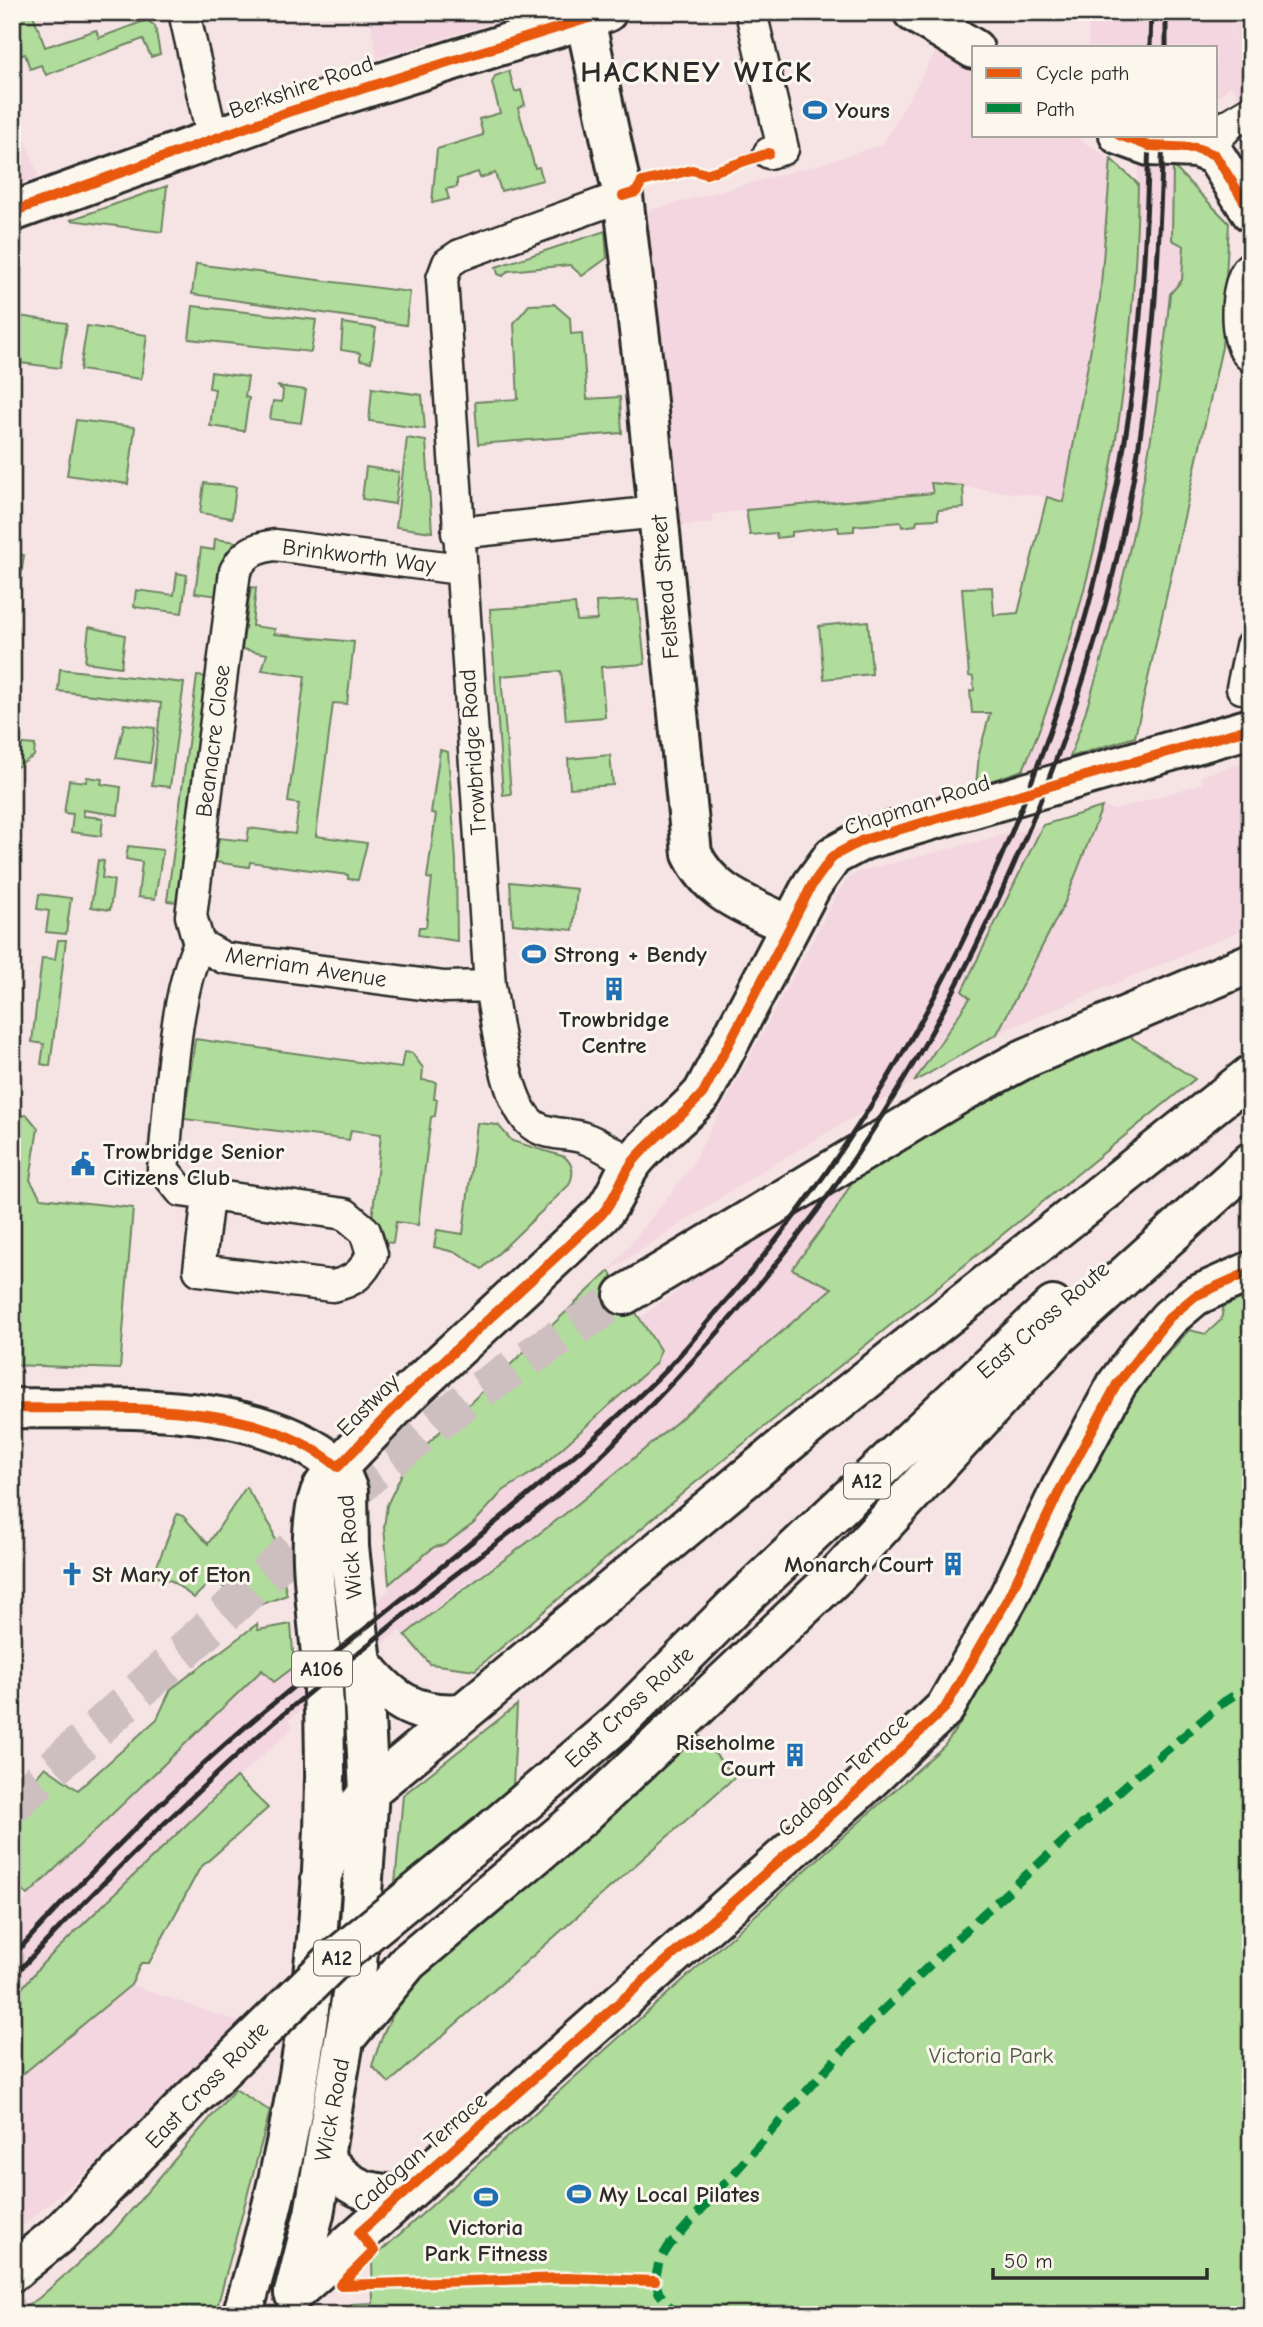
<svg xmlns="http://www.w3.org/2000/svg" width="1263" height="2327" viewBox="0 0 1263 2327" font-family="'Comic Neue',sans-serif">
  <rect width="100%" height="100%" fill="#f6e4e4"/>
  <filter id="ink" filterUnits="userSpaceOnUse"><feTurbulence type="fractalNoise" baseFrequency=".0143" numOctaves="2"/><feDisplacementMap in="SourceGraphic" scale="14" xChannelSelector="R" yChannelSelector="G"/><feConvolveMatrix kernelMatrix="1 2 1 2 8 2 1 2 1" color-interpolation-filters="sRGB"/></filter>
  <g filter="url(#ink)">
    <path fill="#f3d6df" d="M369 12H523V14L377 58Z
      M1089 12H1231V51L1233 12H1251V98L1240 99 1231 85 1216 99V47H1088Z
      M937 50 974 74V135H1072L1111 159 1100 298 1062 502 1047 497 932 483 933 492 713 514V523L674 526 644 212 821 164 883 144Z
      M12 103 39 177 12 186Z
      M1173 166 1172 240 1185 246 1182 280 1170 294 1139 511 1119 596 1070 757 1023 770 1043 723 1073 631 1096 537 1117 427 1130 329 1138 167Z
      M1251 760V926L997 1034 1065 902 1102 807 1115 810 1187 788 1203 783 1201 776Z
      M1043 825 962 991 970 998 914 1082 757 1174 609 1271 689 1170 839 891 848 879 858 872Z
      M861 1166 835 1211 793 1269 832 1288 686 1415 566 1513 495 1568 465 1585 404 1635 400 1630 289 1720 294 1727 174 1836 43 1963 12 2000V1915L48 1873 263 1669 274 1682 389 1590V1584L434 1547 444 1545 473 1524 503 1491 541 1467 660 1350 638 1319 766 1227Z
      M131 1985 239 2022 92 2167 12 2235V2083Z"/>
    <path fill="#b0dd9b" stroke="#6e8463" stroke-width="2" d="M12 12H32L45 47 96 30 99 38 147 20 155 26 160 54 151 57 143 39 46 75 41 65 30 69 25 54 12 58Z
      M509 71 515 92 521 90 525 105 518 108 535 168 539 167 543 180 501 191 495 173 480 178 478 172 457 179V187L446 189 449 199 432 203 437 149 483 135 479 119 500 113 492 83 495 76Z
      M1111 159 1138 184C1135 382 1100 587 1023 770L976 786 979 754 990 713H972L970 691 974 690 973 677 969 676 962 588 992 587 994 615 1018 613 1047 497 1063 502 1100 298Z
      M1173 166 1229 223 1222 347 1135 737 1070 757C1124 607 1154 451 1170 294L1182 280 1184 246 1172 240Z
      M167 186 162 232 70 220Z
      M605 231 607 258 582 276 570 265 508 271 503 276 498 274 496 267Z
      M196 264 410 292 406 325 192 294Z
      M554 304 570 318 571 334 582 333 587 399 620 397 622 433 478 444 475 402 518 399 514 323 529 305Z
      M193 306 316 320 311 352 189 339Z
      M12 315 67 323 60 368 12 362Z
      M343 323 376 328 371 362 360 360V353L341 350Z
      M87 326 147 335 141 379 80 370Z
      M211 372 248 377 245 397 249 398 244 431 210 426 215 389 209 388Z
      M277 386 306 390 301 423 270 419 273 401 282 402 283 390Z
      M372 388 422 395 425 429 369 421Z
      M76 420 135 427 128 484 67 475Z
      M407 438 426 441 432 532 396 527Z
      M366 467 399 472 395 504 362 499Z
      M204 483 236 487 232 518 200 513Z
      M931 483 963 486 964 508 938 510V519L917 520 916 525 902 527 901 522 854 526V531L839 532 838 527 792 532V536L777 538 776 533 750 535 746 510 933 493Z
      M215 539 244 543 219 596 195 593 201 548 214 550Z
      M12 553 24 555 19 589 12 588Z
      M177 573 187 575 182 613 134 607 136 590 174 595Z
      M251 587 256 588 252 626 275 629 274 634 354 642 347 704 333 703 316 836 367 843 358 880 348 879V875L250 862 249 867 215 862 219 838 247 841 249 828 295 834 299 804 288 802 305 676 262 670 267 654 242 649Z
      M638 600 645 664 601 667 605 717 566 720 561 671 501 676 511 794 503 795 490 609 575 604 577 621 597 620 596 602Z
      M868 621 872 674 824 679 819 626Z
      M89 627 125 635 121 667 85 662Z
      M60 669 184 683 170 787 152 785 161 703 58 691Z
      M197 676 207 677 178 902 167 901Z
      M124 724 155 728 150 763 116 758Z
      M12 743 35 745 34 756 12 770Z
      M440 750 448 752 456 861 457 941 418 935 419 927H426L432 879 427 878 436 814 431 813Z
      M610 755 613 785 570 788 568 759Z
      M87 777 102 779 101 784 121 787 118 815 83 810V816L103 818 101 836 71 832 73 814 64 813 69 780 86 782Z
      M1102 807 1065 902 997 1034 914 1082 970 998 962 991 1043 825Z
      M128 846 163 850 155 899 138 897 142 862 126 859Z
      M98 860 104 861 102 878 114 880 110 910 91 907Z
      M510 882 577 889 573 930 513 924Z
      M39 894 71 898 66 934 46 932 49 911 37 909Z
      M58 940H66L50 1066 41 1064 44 1044 32 1042 42 958 55 959Z
      M1124 1033 1195 1079 690 1487 475 1670 430 1664 405 1635C457 1592 513 1555 566 1513 657 1441 744 1364 832 1288L792 1269 835 1211 867 1157 1003 1085Z
      M195 1039 401 1068 404 1052 412 1053 423 1068 422 1080 436 1082 434 1099H437L435 1116 431 1117 418 1225 396 1222 393 1243 384 1242 372 1221 381 1134 351 1130 349 1140 184 1119Z
      M27 1115 38 1128 30 1180 41 1198 133 1208 120 1369 12 1365V1116Z
      M477 1123 498 1125 512 1141 565 1157C574 1166 574 1174 569 1185L482 1269 458 1253 434 1247 437 1230 463 1234Z
      M609 1271 660 1350 656 1363 541 1467 503 1491 473 1524 444 1545 434 1547 389 1584 384 1527 387 1505 407 1463Z
      M1251 1296V2315H347L351 2304 373 2303 372 2259 944 1746 964 1718 1116 1422 1148 1376 1189 1330 1206 1334 1221 1320 1224 1304Z
      M246 1487 272 1528 287 1595 240 1612 216 1576 194 1598 172 1581 153 1576 177 1514 183 1516 208 1544Z
      M257 1624 258 1630 291 1624 294 1667 274 1682 262 1670 28 1895 12 1884V1782L28 1787 45 1767 78 1790 157 1719 171 1689Z
      M517 1705 513 1786 395 1884 403 1795Z
      M695 1731 735 1777 389 2083 372 2066C382 2034 391 2012 413 1987L411 1976Z
      M236 1777 268 1808 200 1868 149 1963H141L131 1985 12 2083V2000L43 1963Z
      M235 2089 270 2111 215 2315H12L39 2298 110 2235Z"/>
    <g fill="none" stroke-linecap="round" stroke-linejoin="round">
      <path stroke="#cdbfbf" stroke-width="38" stroke-dasharray="38 19" stroke-linecap="butt" d="M12 1805 219 1619 373 1473 474 1394 624 1295"/>
      <g stroke="#2b2b2b" stroke-width="35">
        <path id="minor" d="M184 12 213 140
          M751 12 783 149 769 153
          M1206 150 1231 123 1251 111
          M623 196 460 255 448 263 442 279 490 986C497 1021 505 1109 536 1127 550 1135 569 1133 584 1138 600 1143 616 1155 632 1163
          M1251 266C1234 279 1232 345 1251 357
          M457 533 658 512
          M1242 688 1251 646
          M199 944C173 999 170 1106 163 1169L181 1191 345 1214 365 1231 372 1254C363 1274 353 1282 332 1286L199 1270 208 1197
          M199 944 191 916 235 571C244 553 255 548 275 545L460 569
          M199 944 224 958 444 987 490 986"/>
      </g>
      <g stroke="#2b2b2b" stroke-width="44">
        <path id="tertiary" d="M913 12 974 49
          M585 19 623 196 644 372 692 854C713 897 749 905 790 926
          M1119 135 1149 146 1196 148 1215 155 1251 212
          M12 212 288 112 607 12
          M338 1467 408 1394 601 1215C616 1199 620 1179 632 1163 651 1138 682 1118 703 1093L812 885 833 856 863 840 1251 728
          M324 2157C347 2188 365 2194 403 2195
          M294 2293 857 1792 945 1708 1008 1598 1061 1488 1117 1384 1144 1347 1169 1318 1195 1296 1251 1271"/>
      </g>
      <g stroke="#2b2b2b" stroke-width="44">
        <path id="primary" d="M12 1408C113 1410 257 1397 338 1467"/>
      </g>
      <g stroke="#2b2b2b" stroke-width="44">
        <path id="trunk" d="M624 1295 962 1092 1026 1058 1251 963
          M362 1663C390 1699 414 1717 462 1713
          M495 1828 621 1720 736 1605 1053 1306
          M321 1878 338 1833 369 1791 817 1419 1251 1075
          M347 2036 408 1962 581 1817 836 1576 1055 1339 1251 1162
          M12 2272 59 2234 190 2101
          M294 2293 314 2214 357 1966 369 1791 362 1663 349 1547 348 1491 338 1467
          M242 2315C306 2107 335 1884 322 1667 319 1618 304 1537 320 1493 323 1484 332 1475 338 1467"/>
      </g>
      <use href="#minor" stroke="#fbf7ec" stroke-width="30"/>
      <use href="#tertiary" stroke="#fbf7ec" stroke-width="38"/>
      <use href="#primary" stroke="#fbf7ec" stroke-width="38"/>
      <use href="#trunk" stroke="#fbf7ec" stroke-width="38"/>
      <path stroke="#2b2b2b" stroke-width="5" d="M1150 47 1151 12
        M1166 47V12
        M12 1957C85 1877 162 1798 244 1728 381 1612 527 1505 656 1380 683 1354 706 1323 731 1295 923 1072 1052 791 1113 504 1139 383 1146 258 1149 135
        M12 1978C87 1897 166 1820 247 1746 297 1700 352 1659 404 1615 471 1560 545 1511 607 1450 682 1375 754 1296 817 1211 965 1010 1083 741 1130 497 1153 377 1159 256 1163 135"/>
      <g stroke="#2b2b2b" stroke-width="44" stroke-linecap="butt">
        <path id="trunk-bridge" d="M190 2101 333 1961 495 1828"/>
      </g>
      <use href="#trunk-bridge" stroke="#fbf7ec" stroke-width="38"/>
      <path stroke="#00873e" stroke-width="9" stroke-dasharray="18 9" stroke-linecap="butt" d="M655 2281 659 2262 669 2246 855 2037 983 1914 1135 1777 1225 1701 1251 1685
        M655 2281 659 2293 677 2315"/>
      <g stroke="#fbf7ec" stroke-width="15">
        <path id="cycleway" d="M1119 135 1149 146 1196 148 1215 155 1251 212
          M623 196 636 192 642 182 692 170 706 174 769 153
          M12 212 288 112 608 12
          M12 1408C113 1410 257 1397 338 1467L408 1394 601 1215C616 1199 620 1179 632 1163 651 1138 682 1118 703 1093L812 885 833 856 863 840 1251 728
          M340 2285 374 2251 359 2233 857 1792 945 1708 1008 1598 1061 1488 1117 1384 1169 1318 1195 1296 1251 1271
          M340 2285 566 2278 655 2281"/>
      </g>
      <use href="#cycleway" stroke="#e8590c" stroke-width="10"/>
    </g>
  </g>
  <defs>
    <g id="stadium-bare" transform="scale(1.89)"><path d="M0-5a6.5 5 0 1 0 0 10a6.5 5 0 1 0 0-10ZM-3.5-1.8h7v3.6h-7Z" fill="#1f6fb2" stroke="#fbf7ec" stroke-width="2.5" paint-order="stroke"/></g>
    <g id="building-bare" transform="scale(1.89)"><path d="M-4-6H4V6H1V3H-1V6H-4ZM-2.5-4.3h1.7v1.8h-1.7ZM.8-4.3h1.7v1.8H.8ZM-2.5-1h1.7V.8h-1.7ZM.8-1h1.7V.8H.8Z" fill="#1f6fb2" stroke="#fbf7ec" stroke-width="2.5" paint-order="stroke"/></g>
    <g id="civic-bare" transform="scale(1.89)"><path d="M-.6-6.5H3V-4.5H.6V-3L4-1V1h2V6H-6V1h2V-1L-.6-3ZM-1.2 2.5V6h2.4V2.5Z" fill="#1f6fb2" stroke="#fbf7ec" stroke-width="2.5" paint-order="stroke"/></g>
    <g id="church-bare" transform="scale(1.89)"><path d="M-1.2-6h2.4v3.5h3.3v2.4h-3.3V6h-2.4V-.1h-3.3v-2.4h3.3Z" fill="#1f6fb2" stroke="#fbf7ec" stroke-width="2.5" paint-order="stroke"/></g>
  </defs>
  <g fill-rule="evenodd">
    <use href="#stadium-bare" x="815" y="110"/>
    <use href="#stadium-bare" x="534" y="954"/>
    <use href="#building-bare" x="614" y="989"/>
    <use href="#civic-bare" x="83" y="1164"/>
    <use href="#building-bare" x="953" y="1564"/>
    <use href="#church-bare" x="72" y="1574"/>
    <use href="#building-bare" x="795" y="1755"/>
    <use href="#stadium-bare" x="579" y="2194"/>
    <use href="#stadium-bare" x="486" y="2197"/>
  </g>
  <g text-anchor="middle" dominant-baseline="central" stroke-width="6" stroke-linejoin="round" paint-order="stroke">
    <g fill="#fbf7ec" stroke="#696865" stroke-width="2">
      <rect x="844" y="1463.5" width="46" height="35" rx="5"/>
      <rect x="292" y="1651.5" width="60" height="35" rx="5"/>
      <rect x="314" y="1940.5" width="46" height="35" rx="5"/>
    </g>
    <g font-size="21" font-weight="bold" fill="#2b2b2b">
      <text x="867" y="1481">A12</text>
      <text x="322" y="1669">A106</text>
      <text x="337" y="1958">A12</text>
    </g>
    <g font-size="23" fill="#2b2b2b" stroke="#fbf7ec">
      <text transform="translate(301 87) rotate(-19)">Berkshire Road</text>
      <text transform="translate(359 556) rotate(7)">Brinkworth Way</text>
      <text transform="translate(665 587) rotate(-95)">Felstead Street</text>
      <text transform="translate(213 741) rotate(-83)">Beanacre Close</text>
      <text transform="translate(473 752) rotate(-94)">Trowbridge Road</text>
      <text transform="translate(917 805) rotate(-18)">Chapman Road</text>
      <text transform="translate(306 967) rotate(9)">Merriam Avenue</text>
      <text transform="translate(1043 1320) rotate(-41)">East Cross Route</text>
      <text transform="translate(368 1405) rotate(-45)">Eastway</text>
      <text transform="translate(350 1547) rotate(-95)">Wick Road</text>
      <text transform="translate(629 1707) rotate(-43)">East Cross Route</text>
      <text transform="translate(843 1775) rotate(-43)">Cadogan Terrace</text>
      <text transform="translate(207 2085) rotate(-46)">East Cross Route</text>
      <text transform="translate(332 2110) rotate(-79)">Wick Road</text>
      <text transform="translate(420 2152) rotate(-41)">Cadogan Terrace</text>
    </g>
    <g font-size="23" font-weight="bold" fill="#2b2b2b" stroke="#fbf7ec" text-anchor="start">
      <text x="835" y="110">Yours</text>
      <text x="554" y="954">Strong + Bendy</text>
      <text x="614" y="1019" text-anchor="middle">Trowbridge<tspan x="614" dy="26">Centre</tspan></text>
      <text x="103" y="1151">Trowbridge Senior<tspan x="103" dy="26">Citizens Club</tspan></text>
      <text x="933" y="1564" text-anchor="end">Monarch Court</text>
      <text x="92" y="1574">St Mary of Eton</text>
      <text x="775" y="1742" text-anchor="end">Riseholme<tspan x="775" dy="26">Court</tspan></text>
      <text x="599" y="2194">My Local Pilates</text>
      <text x="486" y="2227" text-anchor="middle">Victoria<tspan x="486" dy="26">Park Fitness</tspan></text>
    </g>
    <g font-size="23" fill="#4c5847" stroke="#fbf7ec">
      <text x="991" y="2055">Victoria Park</text>
    </g>
    <g font-size="30" font-weight="bold" letter-spacing="2" fill="#2b2b2b" stroke="#fbf7ec">
      <text x="697" y="72">HACKNEY WICK</text>
    </g>
  </g>
  <rect width="1263" height="2327" fill="none" stroke="#fbf7ec" stroke-width="42"/>
  <rect x="21" y="21" width="1221" height="2285" fill="none" stroke="#2b2b2b" stroke-width="2.5" filter="url(#ink)"/>
  <rect x="972" y="46" width="245" height="91" fill="#fbf7ec" stroke="#a8a59f" stroke-width="2"/>
  <rect x="986" y="68" width="35" height="10" fill="#e8590c" stroke="#a8a59f" stroke-width="2"/>
  <text x="1036" y="80" font-size="21" fill="#2b2b2b">Cycle path</text>
  <rect x="986" y="103" width="35" height="10" fill="#00873e" stroke="#a8a59f" stroke-width="2"/>
  <text x="1036" y="116" font-size="21" fill="#2b2b2b">Path</text>
  <path d="M993 2268v10h214v-10" fill="none" stroke="#2b2b2b" stroke-width="3.5"/>
  <text x="1004" y="2268" font-size="21" fill="#2b2b2b" stroke="#fbf7ec" stroke-width="5" paint-order="stroke">50 m</text>
</svg>
